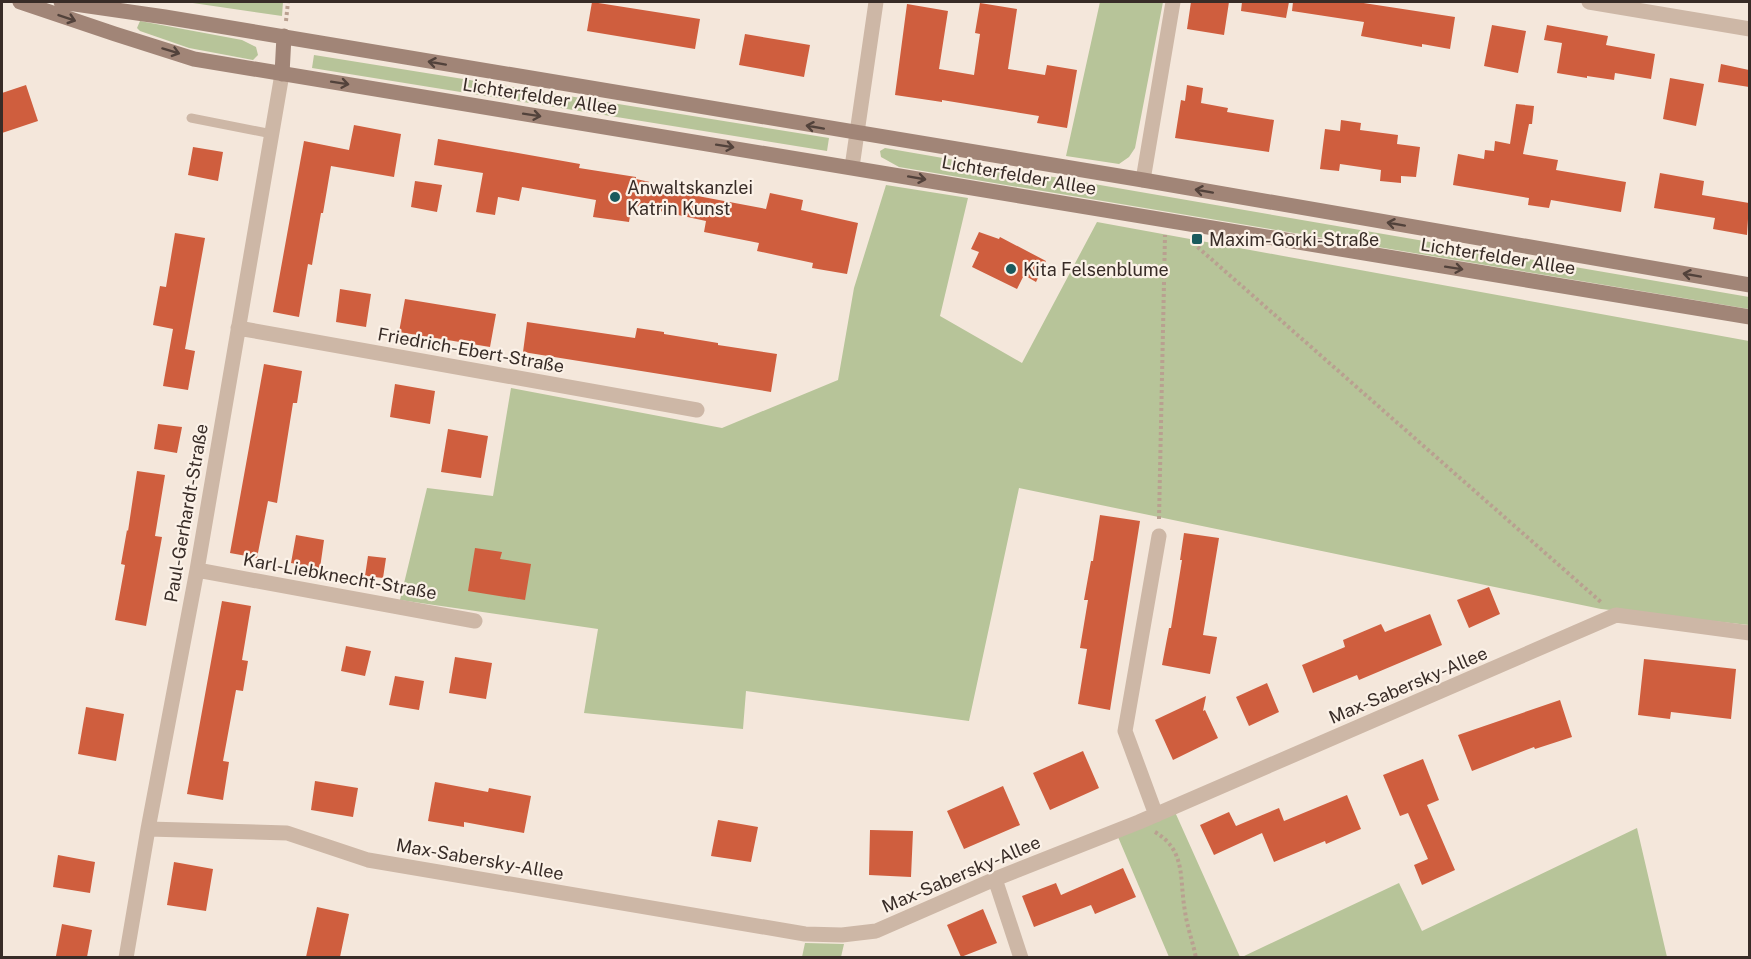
<svg xmlns="http://www.w3.org/2000/svg" width="1751" height="959" viewBox="0 0 1751 959" font-family="'Public Sans',sans-serif">
  <rect width="100%" height="100%" fill="#f4e7db"/>
  <path fill="#b7c499" d="M186 2H283L282 16Z
    M1100 2H1163L1135 148 1129 157 1119 164 1066 156Z
    M140 21 242 40 256 47 258 55 253 60 189 48 140 31 137 28Z
    M314 55 829 138 827 151 312 68Z
    M885 148 1749 297V309L899 167 881 157 880 151Z
    M886 185 968 198 940 316 1022 363 1097 222 1749 341V625L1601 609 1019 488 969 721 746 691 743 729 584 713 598 629 400 600 427 488 493 496 511 388 722 428 838 380 854 288Z
    M1175 812 1240 957H1169L1118 837Z
    M1637 828 1667 957H1242L1399 883 1422 931Z
    M805 943 844 944 841 957H802Z"/>
  <path fill="#cf5e3e" d="M592 2 700 19 695 49 587 31Z
    M1191 2H1229L1224 35 1187 29Z
    M1242 2H1289L1286 18 1241 11Z
    M1293 2H1357L1455 17 1450 49 1422 44V47L1361 36 1364 22 1292 11Z
    M980 3 1017 9 1008 69 1045 75 1047 65 1077 70 1067 128 1037 123 1039 116 942 100V102L895 95 907 4 948 11 939 69 974 75 980 34 975 33Z
    M1492 25 1526 31 1518 73 1484 66Z
    M1547 25 1608 36 1606 45 1655 54 1651 79 1615 73 1614 80 1587 76V78L1557 73 1562 43 1544 40Z
    M745 34 810 45 804 77 739 65Z
    M1721 64 1749 70V87L1718 82Z
    M1670 78 1704 84 1696 126 1663 119Z
    M26 85 38 121 2 133V93Z
    M1187 85 1203 88 1201 103 1228 108 1227 112 1274 120 1269 152 1175 138 1181 100 1185 101Z
    M1516 104 1534 106 1532 124H1529L1523 154 1558 160 1556 170 1626 182 1621 212 1551 200 1549 208 1528 205 1529 198 1453 185 1458 154 1484 159 1485 150 1494 151 1495 141 1510 144Z
    M1341 120 1361 123 1360 130 1398 135 1397 144 1420 147 1416 177 1401 176V183L1380 181 1381 170 1340 164 1339 171 1320 169 1325 129 1340 131Z
    M354 125 401 134 394 177 331 166 323 213H321L312 265 308 264 299 317 273 312 304 141 349 150Z
    M438 139 580 164 579 168 636 177V179L687 190V194L766 209 770 193 803 200 801 210 858 223 847 274 812 268 813 263 757 251 759 243 704 232 706 221 632 205 629 222 593 217 596 200 522 187 519 201 498 197 495 215 476 212 483 173 434 165Z
    M193 147 223 152 218 181 188 175Z
    M1660 173 1704 181 1702 195 1749 203 1747 235 1713 229 1715 218 1654 208Z
    M415 181 442 185 437 212 411 207Z
    M979 232 999 239 1000 237 1046 261 1036 282 1024 275 1017 289 972 267 979 252 971 249Z
    M175 233 205 238 185 349 195 351 188 390 163 386 173 329 153 325 160 286 166 287Z
    M340 289 371 294 366 327 336 322Z
    M405 299 496 314 490 347 399 332Z
    M527 322 635 338 637 328 664 332V334L718 343V345L777 354 771 392 523 352Z
    M264 364 302 371 297 403H293L277 503 268 501 257 558 230 553Z
    M395 384 435 391 430 424 390 417Z
    M158 424 182 427 177 453 154 449Z
    M448 429 488 436 481 478 441 472Z
    M137 471 165 475 155 536 162 537 146 626 115 620 125 565 121 564 127 530 128 531Z
    M1100 515 1140 521 1110 710 1078 704 1087 649 1080 648 1088 600H1084L1091 561H1093Z
    M1184 533 1219 538 1203 635 1217 637 1210 674 1162 665 1169 628H1171L1182 560H1180Z
    M296 535 324 540 320 568 291 563Z
    M475 548 502 552 500 559 531 564 525 600 468 591Z
    M368 556 386 558 383 578 365 576Z
    M1489 587 1500 614 1469 628 1457 600Z
    M222 601 251 606 242 660 248 661 243 691 236 690 223 761 229 762 223 800 187 794Z
    M1430 614 1442 645 1359 680 1357 675 1313 693 1302 665 1345 647 1343 640 1381 624 1385 632Z
    M346 646 371 651 365 676 341 671Z
    M455 657 492 663 486 699 449 693Z
    M1644 659 1736 669 1731 719 1671 712 1670 719 1638 715Z
    M395 676 424 681 419 710 389 705Z
    M1267 683 1279 712 1249 726 1236 697Z
    M1206 696 1203 711 1205 710 1218 738 1173 760 1155 720Z
    M1560 700 1572 737 1535 749 1534 747 1472 771 1458 735Z
    M86 707 124 714 116 761 78 754Z
    M1083 751 1099 788 1050 810 1033 773Z
    M1423 759 1439 800 1427 805 1455 870 1422 885 1414 865 1428 859 1408 813 1400 816 1383 775Z
    M315 781 358 788 353 817 311 810Z
    M435 782 488 792 489 788 531 796 524 833 464 822V827L428 821Z
    M1003 786 1020 825 964 849 947 811Z
    M1347 795 1361 829 1326 844 1325 841 1274 862 1262 833 1214 855 1200 825 1229 812 1236 826 1279 808 1284 821Z
    M718 820 758 827 751 862 711 856Z
    M870 830 913 831 911 877 869 875Z
    M58 855 95 862 90 893 53 887Z
    M174 862 213 869 206 911 167 905Z
    M1123 868 1136 897 1095 914 1091 905 1034 927 1022 896 1056 883 1061 895Z
    M317 907 349 914 340 957H306Z
    M983 909 997 943 961 957 947 925Z
    M62 924 92 930 87 957 56 956Z"/>
  <g fill="none" stroke-linecap="round" stroke-linejoin="round">
    <path stroke="#b9a090" stroke-width="4" stroke-dasharray="3 3" stroke-linecap="butt" d="M286 21 288 2
      M1193 243 1602 603
      M1159 519 1165 235
      M1155 832C1187 851 1179 880 1185 911 1187 927 1193 942 1196 958"/>
    <path stroke="#cdb7a6" stroke-width="9" d="M191 118 272 134"/>
    <path stroke="#cdb7a6" stroke-width="15" d="M1589 2 1750 29
      M852 167 876 2
      M1143 180 1173 2
      M238 328 697 410
      M197 570 475 621
      M1156 815 1125 731 1159 536
      M148 829 287 833 368 860 805 934 842 935 876 931 995 879 1139 822 1616 615 1750 633
      M995 879 1021 958
      M126 958 148 829 197 570 282 74"/>
    <path stroke="#a18577" stroke-width="15" d="M20 2 115 34 194 59 1750 317
      M61 2 165 17 1143 180 1750 285
      M282 74 284 36"/>
  </g>
  <defs><path id="oneway-shaft" d="M-6 0H5M1.5-3L5.5 0L1.5 3" fill="none" stroke-width="1.6" stroke-linecap="round" stroke-linejoin="round" transform="scale(1.5)"/></defs>
  <g stroke="#52423b">
    <use href="#oneway-shaft" transform="translate(67 18) rotate(19)"/>
    <use href="#oneway-shaft" transform="translate(171 51) rotate(17)"/>
    <use href="#oneway-shaft" transform="translate(437 63) rotate(-170)"/>
    <use href="#oneway-shaft" transform="translate(340 83) rotate(9)"/>
    <use href="#oneway-shaft" transform="translate(532 115) rotate(9)"/>
    <use href="#oneway-shaft" transform="translate(815 127) rotate(-170)"/>
    <use href="#oneway-shaft" transform="translate(725 146) rotate(9)"/>
    <use href="#oneway-shaft" transform="translate(917 178) rotate(10)"/>
    <use href="#oneway-shaft" transform="translate(1204 191) rotate(-170)"/>
    <use href="#oneway-shaft" transform="translate(1396 224) rotate(-170)"/>
    <use href="#oneway-shaft" transform="translate(1454 268) rotate(9)"/>
    <use href="#oneway-shaft" transform="translate(1692 275) rotate(-170)"/>
  </g>
  <g fill="#1a5a5d" stroke="#fbf1e7" stroke-width="2">
    <circle cx="615" cy="197" r="6"/>
    <rect x="1191" y="233" width="12" height="12" rx="3"/>
    <circle cx="1011" cy="269" r="6"/>
  </g>
  <g text-anchor="middle" dominant-baseline="central" stroke-width="4.5" stroke-linejoin="round" paint-order="stroke">
    <g font-size="18" fill="#382c27" stroke="#fbf1e7">
      <text transform="translate(540 96) rotate(9)">Lichterfelder Allee</text>
      <text transform="translate(1019 175) rotate(10)">Lichterfelder Allee</text>
      <text transform="translate(1498 256) rotate(9)">Lichterfelder Allee</text>
      <text transform="translate(471 350) rotate(10)">Friedrich-Ebert-Straße</text>
      <text transform="translate(186 513) rotate(-80)">Paul-Gerhardt-Straße</text>
      <text transform="translate(340 576) rotate(10)">Karl-Liebknecht-Straße</text>
      <text transform="translate(1408 685) rotate(-23)">Max-Sabersky-Allee</text>
      <text transform="translate(480 859) rotate(10)">Max-Sabersky-Allee</text>
      <text transform="translate(961 874) rotate(-23)">Max-Sabersky-Allee</text>
    </g>
    <g font-size="18" fill="#382c27" stroke="#fbf1e7" text-anchor="start">
      <text x="627" y="187">Anwaltskanzlei<tspan x="627" dy="21">Katrin Kunst</tspan></text>
      <text x="1209" y="239">Maxim-Gorki-Straße</text>
      <text x="1023" y="269">Kita Felsenblume</text>
    </g>
  </g>
  <rect width="1751" height="959" fill="none" stroke="#382c27" stroke-width="6"/>
</svg>
